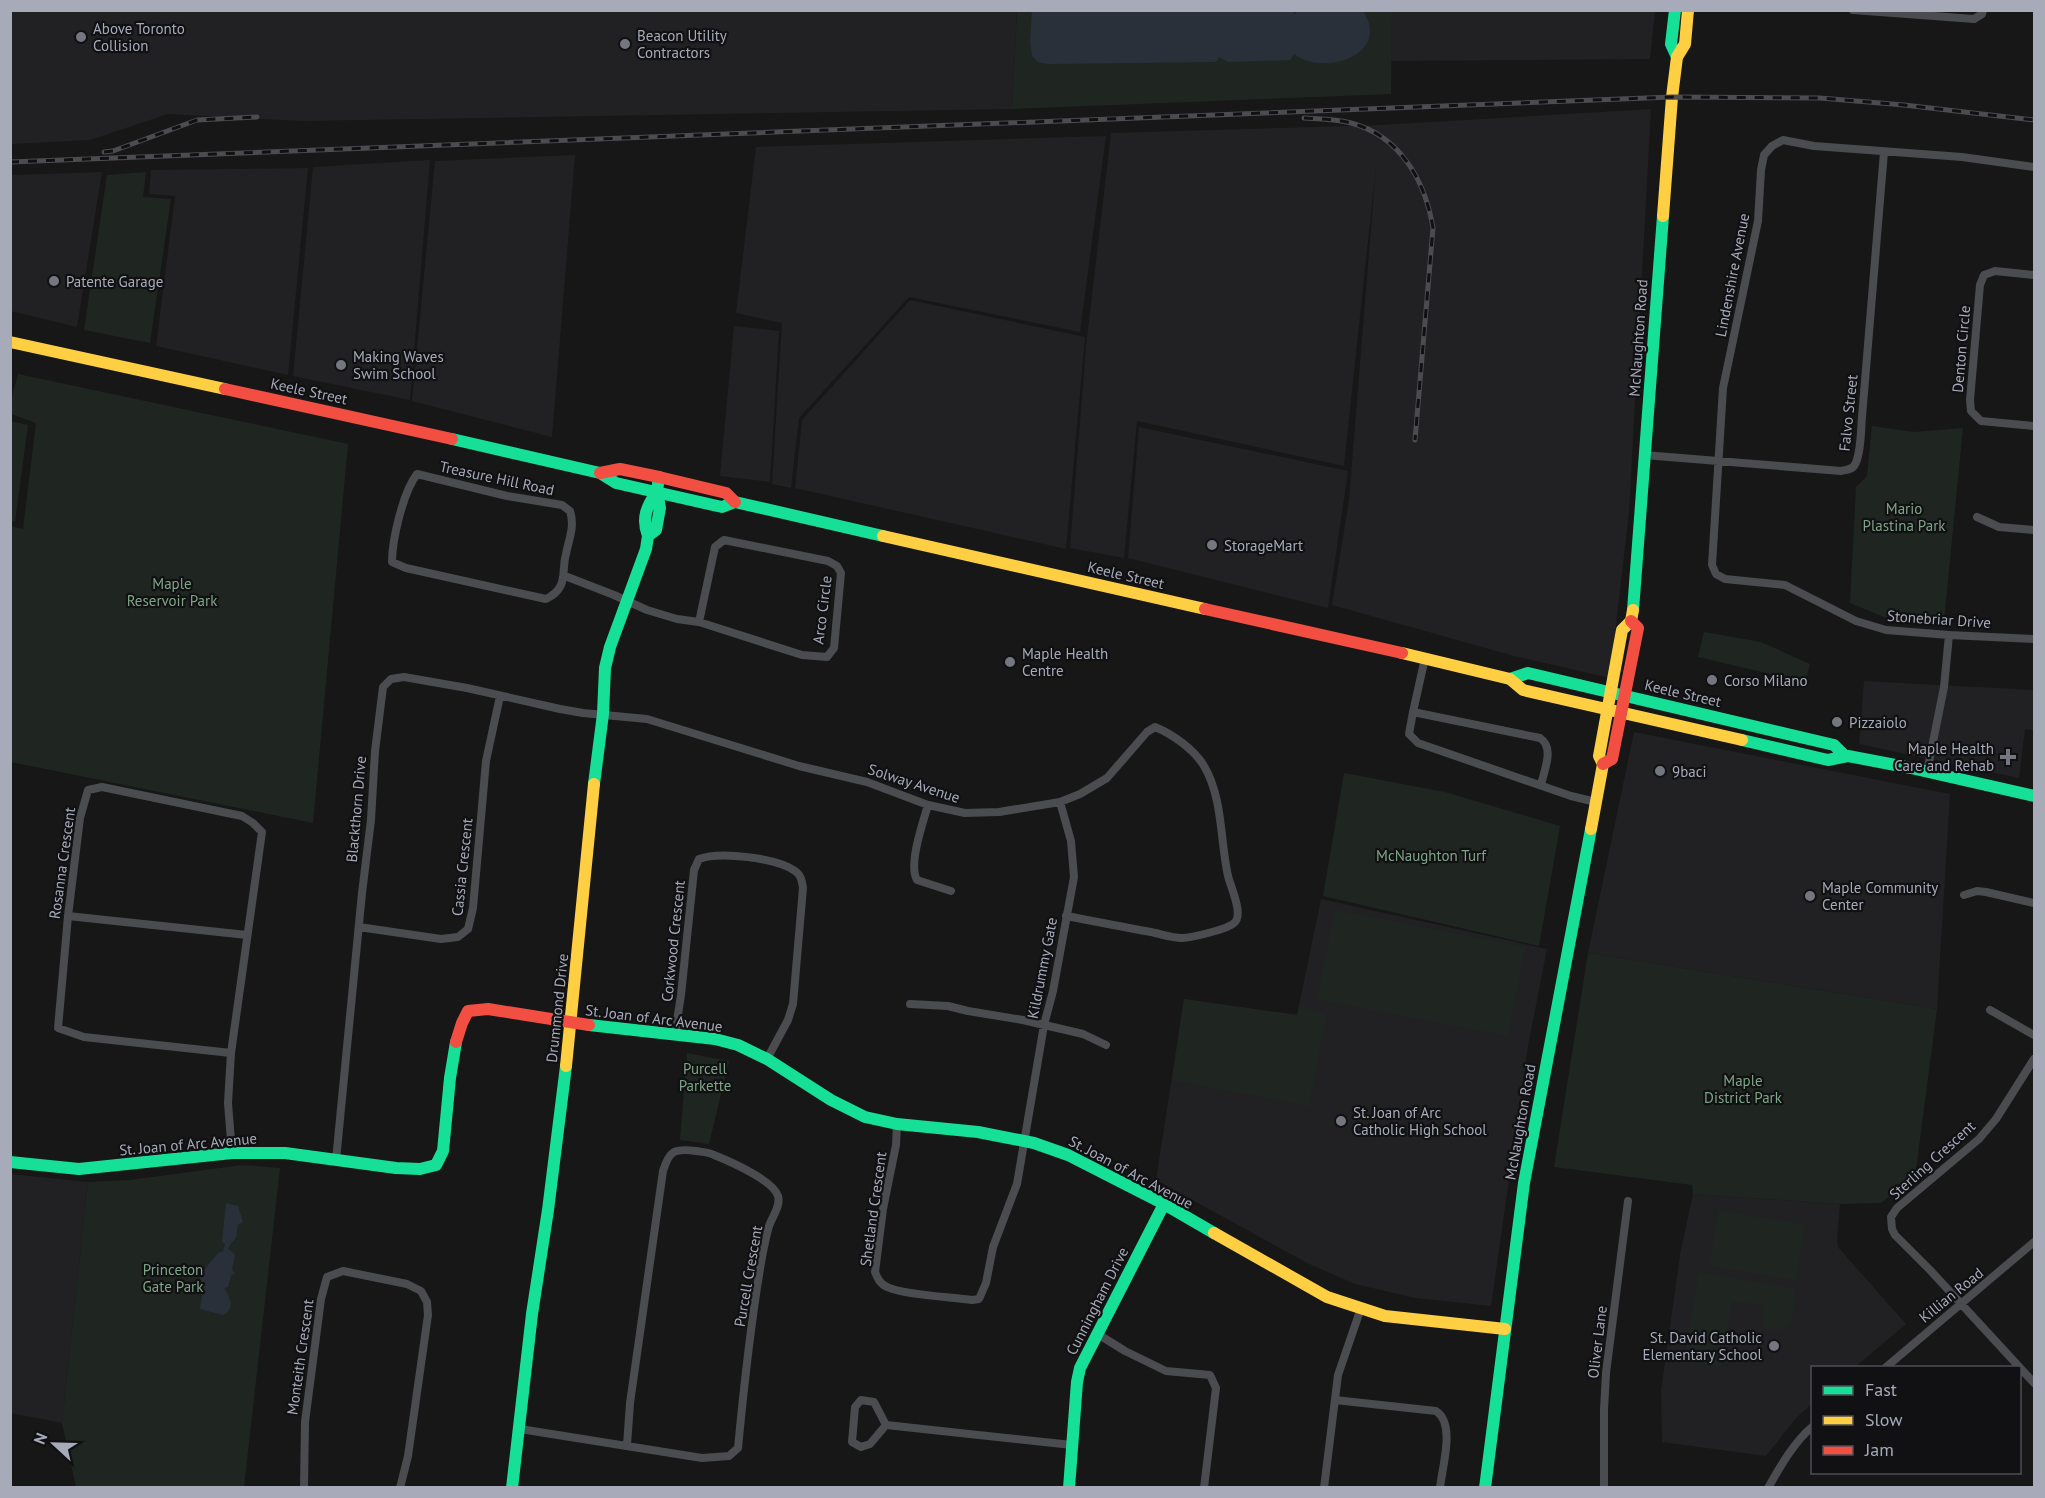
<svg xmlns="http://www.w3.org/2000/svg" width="2045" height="1498" viewBox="0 0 2045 1498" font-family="'PT Sans',sans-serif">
  <rect width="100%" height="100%" fill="#171717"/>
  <path fill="#212123" d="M11 11H1017L1012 109 304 121 168 114 90 140 11 144Z
    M1392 11H1655L1650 59 1391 61Z
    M1651 109 1629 512 1610 678 1514 656 1332 605 1349 500 1376 166 1344 466 1137 421 1124 558 1070 548 1086 346 1111 133 1380 125Z
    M1106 136 1080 332 909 297 799 418 791 488 772 484 782 323 736 313 756 147Z
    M575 155 552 437 412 401 435 161Z
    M430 160 410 400 293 376 313 167Z
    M308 168 288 375 156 346 175 196 149 194 151 170Z
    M102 172 77 327 11 311V175Z
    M910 300 1085 337 1066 549 795 488 802 420Z
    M734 326 779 331 770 482 720 476Z
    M1139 427 1348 471 1328 608 1128 558Z
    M1864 681 2034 690V730L2025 729 2019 778 1859 744Z
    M1634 732 1950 794 1937 1009 1588 953Z
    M1321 899 1547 949 1528 1046 1491 1306 1415 1298 1355 1284 1307 1263 1156 1180 1184 999 1297 1015Z
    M11 1174 88 1182 62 1423 11 1413Z
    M1693 1194 1840 1204 1837 1239 1838 1247 1906 1324 1855 1367 1812 1368V1404L1796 1418 1766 1456 1662 1442 1661 1391 1680 1255Z"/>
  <path fill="#1f2621" d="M1017 11H1392L1391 94 1012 109Z
    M146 172 143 197 171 199 150 343 84 330 107 175Z
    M18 374 348 444 313 823 11 762V526L23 529 36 423 11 414V400Z
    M11 421 28 425 15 522 10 520Z
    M1872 426 1914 432 1963 428 1944 621 1884 617 1850 603 1856 487 1867 476Z
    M1704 632 1761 642 1810 664 1805 682 1698 657Z
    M1344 773 1445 792 1560 826 1539 946 1323 896Z
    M1335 910 1525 947 1508 1036 1317 999Z
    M1588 953 1937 1009 1915 1177 1881 1203 1840 1204 1693 1194 1692 1185 1554 1167Z
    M1184 999 1297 1015 1299 1006 1326 1015 1309 1106 1172 1080Z
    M687 1053 729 1061 709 1144 680 1140Z
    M242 1165 280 1168 244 1487H76L62 1423 88 1182 130 1180Z
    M1719 1210 1805 1225 1796 1280 1709 1266Z
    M1699 1272 1796 1289 1791 1325 1779 1330 1763 1328 1764 1305 1732 1302 1721 1366 1683 1363Z"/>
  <path fill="#29303a" d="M1032 10H1291L1295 14 1297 11H1363C1392 55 1323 77 1294 54L1290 60 1228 62 1219 57 1216 62 1048 64 1038 62 1032 56 1030 41Z
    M226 1203 238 1206 243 1222 238 1225 236 1238 232 1242 228 1249 235 1254 232 1270 235 1274 231 1275 228 1287 224 1288C230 1297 236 1308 223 1315L200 1309 203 1289 199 1276 218 1253 223 1251 225 1244 222 1242Z"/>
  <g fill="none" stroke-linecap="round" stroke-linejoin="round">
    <path stroke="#4b4c50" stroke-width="8" d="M1853 10 1974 19 1982 14 1983 10
      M2034 167 1962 157 1814 146 1783 140 1772 146 1764 155 1761 170 1758 221 1723 388 1712 565 1716 574 1725 579 1785 585 1856 621 1886 630 1949 635 2034 639
      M2034 275 1995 271 1984 275 1980 285 1970 400 1971 411 1981 421 2034 426
      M1644 455 1841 471C1845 470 1851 470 1854 466 1861 457 1861 428 1862 417L1884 152
      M417 474 507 496 562 505 570 511C575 527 569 538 566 554 561 572 569 588 546 599L406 568 392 562C392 540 403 492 417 474Z
      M1977 517 1999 527 2034 530
      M565 576 614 595 647 610 677 619 699 622 802 655 827 657 834 648 841 573 837 566 828 561 724 540 715 547 699 622
      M1413 712 1425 658
      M1927 772 1944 687 1949 635
      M1541 785C1544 770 1555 748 1540 738L1413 712 1409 734 1418 743 1571 796 1596 802
      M928 805C923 822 908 865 917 880L951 891
      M1964 895 1977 891 1986 892 2034 903
      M68 916 247 935
      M359 927 441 939 458 937 468 929 473 908 486 761 500 696
      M910 1004 948 1006 968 1011 1023 1020 1083 1034 1106 1045
      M1990 1010 2034 1035
      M675 1034 681 995 694 870 699 859C720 851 777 858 795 871 801 875 802 881 803 888L793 1004 788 1020 767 1059
      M231 1053 84 1037 58 1028 68 916 80 818 88 790 102 787 242 816 253 823 262 832 231 1053 228 1103 232 1153
      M2034 1059 1996 1119 1979 1139 1897 1208 1891 1217 1892 1229 1895 1235 1930 1270 2034 1383
      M897 1124 896 1145 883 1209 875 1272C878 1279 880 1284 887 1287 904 1295 951 1297 972 1300L979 1299 986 1283 993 1247 1017 1184 1044 1025 1053 991 1074 877 1071 841 1060 802
      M336 1160 362 893 371 820 375 751 383 687 391 679 404 677 467 688 560 709 583 713 647 719 799 766 867 782 928 805 965 813 999 812 1060 802 1080 794 1107 778 1147 732 1155 727C1172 734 1194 749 1204 766 1223 798 1220 840 1228 876 1231 888 1244 915 1234 923 1228 929 1191 938 1182 938 1172 938 1161 934 1151 932 1122 927 1094 921 1066 916
      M1096 1333 1125 1351 1166 1371 1210 1375 1216 1388 1204 1488
      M1885 1368 2034 1242
      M861 1400 874 1402 886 1425 870 1444 861 1447 852 1442 855 1407Z
      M1335 1400 1436 1411C1456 1424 1442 1467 1440 1488
      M886 1425 1072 1445
      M520 1429 702 1458 729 1456 738 1448C744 1385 751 1320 762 1257 764 1247 766 1236 769 1226 772 1217 781 1206 778 1196 773 1180 729 1161 714 1155 708 1152 702 1152 696 1151 674 1148 669 1151 663 1171L630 1403 627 1445
      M304 1488 305 1422 321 1299 327 1277 343 1271 407 1284 421 1291 427 1302 428 1315 408 1456 400 1488
      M1324 1488 1338 1375 1361 1308
      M1604 1488V1410L1606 1373 1628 1201
      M1768 1488C1780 1467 1794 1442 1812 1427"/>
    <path stroke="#16e098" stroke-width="12" d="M1675 10 1671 44 1677 57
      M452 439 600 473 616 483 722 507 735 502 883 536
      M648 536C641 518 647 506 657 491
      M1633 610 1663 216
      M1510 679 1528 673 1834 745 1845 756
      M1742 740 1828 760 1848 756 1911 768 2034 796
      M594 784 603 714 605 668 610 647 646 549 648 536 656 530 660 508 657 491 659 477
      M589 1025 715 1039 738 1045 767 1059 831 1100 865 1117 897 1124 978 1132 1034 1143 1068 1155 1164 1204 1214 1233
      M10 1162 79 1169 232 1153H285L396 1168 420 1169 436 1165 443 1151 450 1078 456 1042
      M512 1488 532 1314 548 1210 566 1066
      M1069 1488 1077 1382 1080 1368 1164 1204
      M1485 1488 1524 1183 1591 829"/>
    <path stroke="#ffcf43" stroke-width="12" d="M1663 216 1672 97 1677 57 1685 44 1688 10
      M10 342 225 389
      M883 536 1205 609
      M1402 653 1510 679 1523 690 1742 740
      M1591 829 1603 764 1599 756 1622 630 1631 621 1633 610
      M566 1066 594 784
      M1214 1233 1327 1297 1385 1316 1505 1329"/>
    <path stroke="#f24e42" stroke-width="12" d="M225 389 452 439
      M600 473 620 469 659 477 726 493 735 502
      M1205 609 1402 653
      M1603 764 1612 759 1638 628 1631 621
      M456 1042 462 1023 468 1011 488 1009 589 1025"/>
    <g stroke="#4c4c50" stroke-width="5">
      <path id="rail" d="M1304 118C1320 119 1336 119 1351 123 1400 136 1425 180 1433 228L1415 440
        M104 152 113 151 197 120 257 117
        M10 162 1672 97 1820 98 1904 105 2034 120"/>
    </g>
    <use href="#rail" stroke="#111113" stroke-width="3" stroke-dasharray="9" stroke-linecap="butt"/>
  </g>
  <g fill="#757780" stroke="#111113" stroke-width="2">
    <circle cx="81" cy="37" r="6"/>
    <circle cx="625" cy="44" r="6"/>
    <circle cx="54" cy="281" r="6"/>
    <circle cx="341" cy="365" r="6"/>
    <circle cx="1212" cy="545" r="6"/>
    <circle cx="1010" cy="662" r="6"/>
    <circle cx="1712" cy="680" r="6"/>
    <circle cx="1837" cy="722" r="6"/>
    <path d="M2005 748h6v6h6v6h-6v6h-6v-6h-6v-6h6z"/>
    <circle cx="1660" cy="771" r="6"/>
    <circle cx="1810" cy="896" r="6"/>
    <circle cx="1341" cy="1121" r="6"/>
    <circle cx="1774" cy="1346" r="6"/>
  </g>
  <g text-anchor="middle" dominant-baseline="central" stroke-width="4.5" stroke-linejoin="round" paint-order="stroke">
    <g font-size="15" fill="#a7aab9" stroke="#111113" text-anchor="start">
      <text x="93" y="28">Above Toronto<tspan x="93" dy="17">Collision</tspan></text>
      <text x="637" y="35">Beacon Utility<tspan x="637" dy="17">Contractors</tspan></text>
      <text x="66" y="281">Patente Garage</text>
      <text x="353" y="356">Making Waves<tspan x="353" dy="17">Swim School</tspan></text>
      <text x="1224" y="545">StorageMart</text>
      <text x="1022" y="653">Maple Health<tspan x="1022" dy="17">Centre</tspan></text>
      <text x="1724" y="680">Corso Milano</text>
      <text x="1849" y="722">Pizzaiolo</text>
      <text x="1994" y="748" text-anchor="end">Maple Health<tspan x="1994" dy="17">Care and Rehab</tspan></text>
      <text x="1672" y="771">9baci</text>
      <text x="1822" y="887">Maple Community<tspan x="1822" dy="17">Center</tspan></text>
      <text x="1353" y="1112">St. Joan of Arc<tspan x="1353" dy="17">Catholic High School</tspan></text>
      <text x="1762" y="1337" text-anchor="end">St. David Catholic<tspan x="1762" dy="17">Elementary School</tspan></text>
    </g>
    <g font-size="15" fill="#a7aab9" stroke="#111113">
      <text transform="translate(1732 275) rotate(-79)">Lindenshire Avenue</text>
      <text transform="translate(1638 338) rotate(-86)">McNaughton Road</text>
      <text transform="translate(1961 349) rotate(-85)">Denton Circle</text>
      <text transform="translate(309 391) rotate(12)">Keele Street</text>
      <text transform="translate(1848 413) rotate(-84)">Falvo Street</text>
      <text transform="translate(497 478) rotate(12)">Treasure Hill Road</text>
      <text transform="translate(1126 575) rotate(13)">Keele Street</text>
      <text transform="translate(822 610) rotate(-83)">Arco Circle</text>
      <text transform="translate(1939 619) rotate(4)">Stonebriar Drive</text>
      <text transform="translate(1683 693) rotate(13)">Keele Street</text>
      <text transform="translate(914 783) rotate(18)">Solway Avenue</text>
      <text transform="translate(356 809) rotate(-85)">Blackthorn Drive</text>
      <text transform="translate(62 863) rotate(-82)">Rosanna Crescent</text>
      <text transform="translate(462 867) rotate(-84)">Cassia Crescent</text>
      <text transform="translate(673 941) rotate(-84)">Corkwood Crescent</text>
      <text transform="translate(1042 968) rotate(-79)">Kildrummy Gate</text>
      <text transform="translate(557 1008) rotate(-84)">Drummond Drive</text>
      <text transform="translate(654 1018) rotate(7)">St. Joan of Arc Avenue</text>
      <text transform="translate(1520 1122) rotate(-80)">McNaughton Road</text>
      <text transform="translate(188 1144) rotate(-5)">St. Joan of Arc Avenue</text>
      <text transform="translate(1932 1160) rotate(-42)">Sterling Crescent</text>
      <text transform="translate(1131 1172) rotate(28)">St. Joan of Arc Avenue</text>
      <text transform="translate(873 1209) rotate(-82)">Shetland Crescent</text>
      <text transform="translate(748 1276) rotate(-80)">Purcell Crescent</text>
      <text transform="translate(1951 1295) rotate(-39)">Killian Road</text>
      <text transform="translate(1097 1301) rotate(-63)">Cunningham Drive</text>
      <text transform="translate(1597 1342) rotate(-83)">Oliver Lane</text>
      <text transform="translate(300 1357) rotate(-82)">Monteith Crescent</text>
    </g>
    <g font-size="15" fill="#7ea587" stroke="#111113">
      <text x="1904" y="508">Mario<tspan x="1904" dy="17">Plastina Park</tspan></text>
      <text x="172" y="583">Maple<tspan x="172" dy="17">Reservoir Park</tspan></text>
      <text x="1431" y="855">McNaughton Turf</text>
      <text x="705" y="1068">Purcell<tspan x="705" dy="17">Parkette</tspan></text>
      <text x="1743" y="1080">Maple<tspan x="1743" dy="17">District Park</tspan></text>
      <text x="173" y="1269">Princeton<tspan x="173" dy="17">Gate Park</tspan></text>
    </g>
  </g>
  <rect width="2045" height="1498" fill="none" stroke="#a7aab9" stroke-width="24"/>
  <rect x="1811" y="1366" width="210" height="108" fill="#111113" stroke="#4d4e55" stroke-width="1.5"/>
  <rect x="1823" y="1386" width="30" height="9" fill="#16e098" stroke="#4d4e55" stroke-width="1.5"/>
  <text x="1865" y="1396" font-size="18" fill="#a7aab9">Fast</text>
  <rect x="1823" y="1416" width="30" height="9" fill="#ffcf43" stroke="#4d4e55" stroke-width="1.5"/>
  <text x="1865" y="1426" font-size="18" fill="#a7aab9">Slow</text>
  <rect x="1823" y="1446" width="30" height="9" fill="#f24e42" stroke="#4d4e55" stroke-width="1.5"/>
  <text x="1865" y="1456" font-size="18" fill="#a7aab9">Jam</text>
  <g transform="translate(54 1444) rotate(292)" stroke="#111113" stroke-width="4.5" paint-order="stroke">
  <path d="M0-4.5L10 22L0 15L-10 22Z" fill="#a7aab9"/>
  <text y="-9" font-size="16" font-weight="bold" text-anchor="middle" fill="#a7aab9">N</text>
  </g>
</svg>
